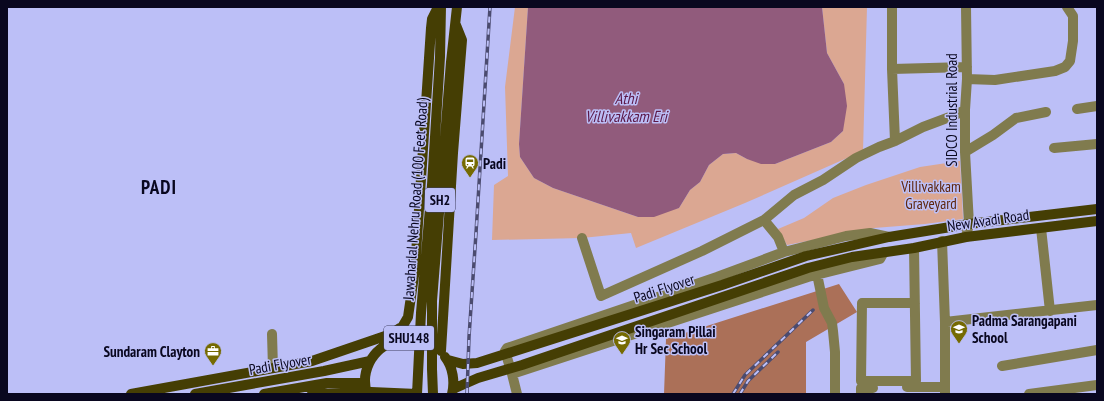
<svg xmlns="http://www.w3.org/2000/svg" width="1104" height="401" viewBox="0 0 1104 401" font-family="'PT Sans Narrow',sans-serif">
  <rect width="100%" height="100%" fill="#bcbff7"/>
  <path fill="#dba792" d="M515 7H528L519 144 520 157 534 178 553 188 638 217 679 208 690 190 700 182 709 165 723 154 736 153 747 159 775 164 831 142 843 131 844 84 827 53 822 7H867L863 151 745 203 636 248 631 233 582 238 492 240 494 185 508 176 505 87Z
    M960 161 963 219 925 224 874 228 787 245 778 229 804 218 833 198 866 185 920 167Z"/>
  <path fill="#ab7058" d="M839 284 857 312 806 342V394H664L666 339Z"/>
  <path fill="#915b7c" d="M528 7H822L827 53 844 84 847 106 843 131 831 142 775 164H761L747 159 736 153 723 154 709 165 700 182 690 190 679 208 654 217H638L553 188 534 178 520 157 519 144Z"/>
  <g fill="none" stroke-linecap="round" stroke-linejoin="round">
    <path stroke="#807b4e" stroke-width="10" d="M892 7V69L895 141
      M892 69 967 67
      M967 79 995 80 1055 71 1065 67 1070 61 1073 41V16L1067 7
      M1077 109 1097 106
      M1054 148 1097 144
      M965 152 993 135 1016 118 1046 112
      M1041 228 1050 311
      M966 237 969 224 965 152V110L967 79 966 7
      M582 238 601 296 702 251 764 220
      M942 241 945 322V394
      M914 248 916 381H861L862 303H915
      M784 252 778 237 764 220 794 195 823 180 856 158 879 147 895 141 923 127 955 115 965 110
      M884 252 880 259 808 277 512 374 505 351 507 348 717 277 784 252 846 236 870 233 889 237
      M817 274 824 308 832 323 833 331 835 352V394
      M945 322 1097 305
      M272 334 273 368
      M1002 366 1097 350
      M512 374 517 394
      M907 387H945
      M861 394V388H873
      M1029 394 1097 385"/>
    <path stroke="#453e04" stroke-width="10" d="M391 341 401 329 408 317 415 269 431 28 432 19 438 7
      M441 351 453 153 462 40 456 25
      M445 357C453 367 455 382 452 394
      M448 360 463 364 477 363 722 285 806 256 889 237 969 224 1097 209
      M453 389 478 378 522 365 808 268 852 257 914 248 966 237 1097 221
      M131 394 312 361 391 334 400 328
      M195 394 324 371 370 361
      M264 394 327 383H365
      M312 394 371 392 417 394
      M367 394C365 387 364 380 366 372 372 347 401 331 425 341
      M417 394 421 313 432 185 440 57 441 7
      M433 394 432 369V301L451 62 457 7"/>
    <g stroke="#4b4b6f" stroke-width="3.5">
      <path id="rail" d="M467 394 469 337 476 233 490 7
        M733 394 745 375 813 310
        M740 394 748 381 778 352"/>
    </g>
    <use href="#rail" stroke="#bcbff7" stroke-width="2" stroke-dasharray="6" stroke-linecap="butt"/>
  </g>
  <defs>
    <g id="station-pin" transform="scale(0.9)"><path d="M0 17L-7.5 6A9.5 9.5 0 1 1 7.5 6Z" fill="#756a02" stroke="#bcbff7"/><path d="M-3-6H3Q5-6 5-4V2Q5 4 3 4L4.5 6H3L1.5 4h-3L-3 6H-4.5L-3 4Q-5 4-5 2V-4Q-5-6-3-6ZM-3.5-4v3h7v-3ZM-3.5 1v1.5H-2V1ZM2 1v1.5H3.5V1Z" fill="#fff"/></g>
    <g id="school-pin" transform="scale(0.9)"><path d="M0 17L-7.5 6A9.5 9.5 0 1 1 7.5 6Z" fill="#756a02" stroke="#bcbff7"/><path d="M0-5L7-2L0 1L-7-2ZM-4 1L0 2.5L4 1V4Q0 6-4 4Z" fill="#fff"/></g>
    <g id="office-pin" transform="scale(0.9)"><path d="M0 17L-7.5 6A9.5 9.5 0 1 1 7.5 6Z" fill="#756a02" stroke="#bcbff7"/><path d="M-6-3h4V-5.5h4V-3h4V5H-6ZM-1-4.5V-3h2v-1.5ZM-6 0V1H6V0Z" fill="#fff"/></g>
  </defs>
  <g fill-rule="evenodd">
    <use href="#station-pin" x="470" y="163"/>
    <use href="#school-pin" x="959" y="329"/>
    <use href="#school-pin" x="622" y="340"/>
    <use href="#office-pin" x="213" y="351"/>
  </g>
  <g text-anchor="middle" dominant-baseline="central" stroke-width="3" stroke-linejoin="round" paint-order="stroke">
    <g fill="#bcbff7" stroke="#3f3e60" stroke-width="1">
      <rect x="425" y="188" width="30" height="24" rx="3"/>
      <rect x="384" y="326" width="50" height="24" rx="3"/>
    </g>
    <g font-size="14" font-weight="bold" fill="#09071f">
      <text x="440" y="200">SH2</text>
      <text x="409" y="338">SHU148</text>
    </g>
    <g font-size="15" fill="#09071f" stroke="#bcbff7">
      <text transform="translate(951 110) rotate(-90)">SIDCO Industrial Road</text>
      <text transform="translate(415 199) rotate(-86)">Jawaharlal Nehru Road (100 Feet Road)</text>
      <text transform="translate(988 220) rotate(-8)">New Avadi Road</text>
      <text transform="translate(664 288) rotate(-18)">Padi Flyover</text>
      <text transform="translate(280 364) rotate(-10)">Padi Flyover</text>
    </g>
    <g font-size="15" font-weight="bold" fill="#09071f" stroke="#bcbff7" text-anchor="start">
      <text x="483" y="163">Padi</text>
      <text x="972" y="320">Padma Sarangapani<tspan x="972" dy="17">School</tspan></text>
      <text x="635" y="331">Singaram Pillai<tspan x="635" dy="17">Hr Sec School</tspan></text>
      <text x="200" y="351" text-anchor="end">Sundaram Clayton</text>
    </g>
    <g font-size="15" fill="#5e260c" stroke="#bcbff7">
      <text x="931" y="186">Villivakkam<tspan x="931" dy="17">Graveyard</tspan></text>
    </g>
    <g font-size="16" font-style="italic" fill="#5b1847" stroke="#bcbff7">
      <text x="626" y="98">Athi<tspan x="626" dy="18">Villivakkam Eri</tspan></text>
    </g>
    <g font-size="19" font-weight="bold" letter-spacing="1" fill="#09071f" stroke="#bcbff7">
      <text x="159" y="187">PADI</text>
    </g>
  </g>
  <rect width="1104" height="401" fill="none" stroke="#09071f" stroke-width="16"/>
</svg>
